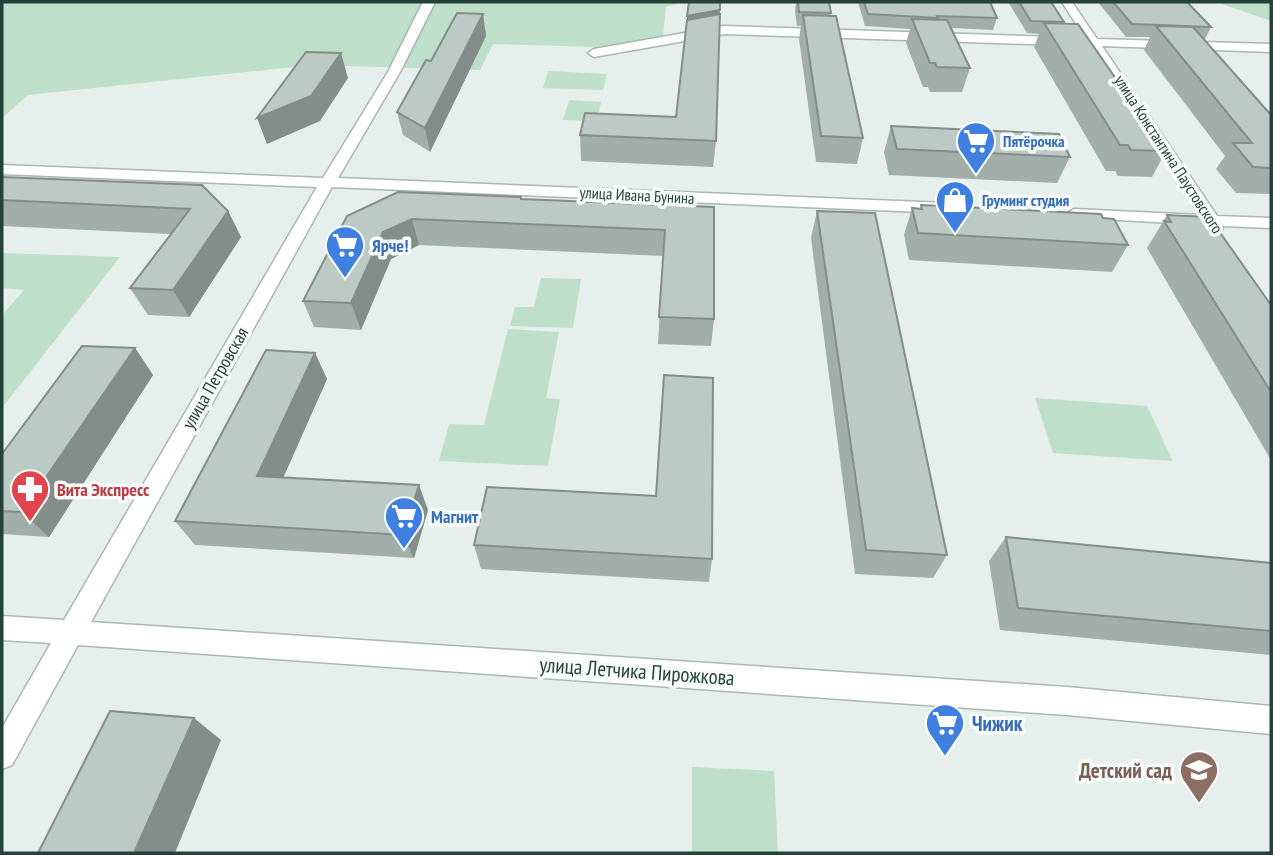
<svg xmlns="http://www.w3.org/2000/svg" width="1273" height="855" viewBox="0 0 1273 855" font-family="'PT Sans Narrow',sans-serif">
  <rect width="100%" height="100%" fill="#e6efeb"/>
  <path fill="#bfe0c8" d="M2 2H684L666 7 663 36 601 47 493 44 480 70 313 65 28 95 2 118Z
    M1216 2H1271V21Z
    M548 71 607 74 603 90 543 88Z
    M569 100 601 102 597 121 563 120Z
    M2 253 120 257 2 408V315L24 290 2 288Z
    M541 278 581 279 573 328 510 326 515 307H534Z
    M508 329 559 332 546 398 560 399 548 466 439 461 449 424 484 425Z
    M1035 398 1147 406 1173 461 1053 453Z
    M692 767 774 771 778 853 692 852Z"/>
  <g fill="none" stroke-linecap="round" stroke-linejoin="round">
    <g stroke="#a8b8b2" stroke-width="3">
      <path id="minor" d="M423 2H435L400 72 338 178 947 203 955 208 947 213 332 187 91 622 1067 687 1271 706V734L1067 715 78 645 12 765 2 769V728L51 643 2 640V616L64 620 317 187 2 174V165L323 178 388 72Z
        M1062 2H1072L1097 39 1271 44V52L1102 46 1217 216 1271 218V228L1223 226 1222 230H1210L1206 225 1068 217 1066 214 1074 209 1200 215 1090 46 724 34 594 57 588 53 594 49 724 26 1085 38Z"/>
    </g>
    <use href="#minor" fill="#fff" fill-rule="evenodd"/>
  </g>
  <path fill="#a1aea9" d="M796 2H829L831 13 830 16 863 138 857 164 816 162 799 39 801 26H797L795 11Z
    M858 2H994L991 3 997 18 993 30 952 28 970 68 962 92H930L928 87H923L906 43 910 29 865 26Z
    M1008 2H1051L1064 22V24L1166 151 1152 177 1118 176 1115 171H1106L1034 47 1039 34 1027 33Z
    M1098 2H1187L1211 27 1205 39H1203L1271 115V194L1236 193 1216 169 1225 156 1144 50 1150 37H1126Z
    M483 14 486 36 430 152 403 135 397 112 431 61Z
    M720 14 716 141 713 167 581 161 580 135 676 117Z
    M891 126 1070 157 1057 183 889 175 884 152Z
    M2 177 228 211 241 237 189 317 148 315 130 288 171 234 2 226Z
    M522 199 714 207V319L711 346 658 344 663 256 419 245 391 259 361 330 314 327 303 301 347 216Z
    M921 205 1103 218 1128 245 1112 272 909 260 904 235 912 208 920 209Z
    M817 211 947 555 933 578 855 574 811 238Z
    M1167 215 1271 305V460L1147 248Z
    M135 348 153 375 49 537 2 534V454Z
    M315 353 327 379 283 477 428 510 414 558 195 545 175 521Z
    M656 496 712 559 709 582 481 569 474 545Z
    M1006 537 1271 563V655L1000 630 989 561Z"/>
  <path fill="#838d89" d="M720 10 719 24 687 30V16Z
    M483 14 486 36 430 152 425 128Z
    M341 53 348 78 320 121 267 144 257 118Z
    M228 211 241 237 189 317 173 290Z
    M412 219 419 245 391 259 361 330 351 303 383 232Z
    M135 348 153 375 49 537 22 512Z
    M315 353 327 379 273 501 257 476Z
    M419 485 428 510 414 558 403 535Z
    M194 718 221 740 175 853H134Z"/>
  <path fill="#bbcac4" stroke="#838d89" stroke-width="2" d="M689 2H720V10L687 16Z
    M798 2H829L831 13 799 12Z
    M864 2H990L997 18 937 16 938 18 868 14Z
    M1019 2H1051L1064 22 1031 21Z
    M1113 2H1187L1211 27 1132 24Z
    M457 13 483 14 425 128 397 112 426 60 431 61Z
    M720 14 716 141 580 135 585 113 676 117 687 20Z
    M803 15 836 16 863 138 821 136Z
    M912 19 947 20 970 68 937 67 935 63H930Z
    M1044 23 1078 24 1166 151 1131 150 1128 145H1120Z
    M1156 26 1193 27 1271 115V168L1253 167 1233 143H1252Z
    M306 52 341 53 311 96 257 118Z
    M891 126 1059 134 1070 157 897 149Z
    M2 177 202 185 228 211 173 290 130 288 190 209 2 200Z
    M398 192 521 197V199L714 207V319L659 317 665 230 412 219 383 232 351 303 303 301 347 216Z
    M921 205 1101 214 1103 218 1114 219 1128 245 918 233 912 208 922 209Z
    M817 211 875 213 947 555 866 550Z
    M1167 215 1209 217 1271 305V392L1164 221 1171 222Z
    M82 346 135 348 22 512 2 511V454Z
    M266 350 315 353 257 476 419 485 403 535 175 521Z
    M664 375 713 378 712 559 474 545 487 487 656 496Z
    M1006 537 1271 563V631L1018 608Z
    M110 711 194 718 134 853H38Z"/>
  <defs>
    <g id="supermarket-pin" transform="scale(2.0125)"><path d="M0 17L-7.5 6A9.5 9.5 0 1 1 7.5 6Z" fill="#3f7fe0" stroke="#f7fbf9"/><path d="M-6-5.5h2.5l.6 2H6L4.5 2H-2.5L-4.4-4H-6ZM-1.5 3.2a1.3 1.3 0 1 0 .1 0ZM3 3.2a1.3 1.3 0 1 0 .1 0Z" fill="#fff"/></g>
    <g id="shop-pin" transform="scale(2.0125)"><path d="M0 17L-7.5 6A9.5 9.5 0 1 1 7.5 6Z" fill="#3f7fe0" stroke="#f7fbf9"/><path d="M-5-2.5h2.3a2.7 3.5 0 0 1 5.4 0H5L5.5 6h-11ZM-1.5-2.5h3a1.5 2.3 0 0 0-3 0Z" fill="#fff"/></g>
    <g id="pharmacy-pin" transform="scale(2.0125)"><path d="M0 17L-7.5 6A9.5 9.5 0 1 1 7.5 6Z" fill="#e0444e" stroke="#f7fbf9"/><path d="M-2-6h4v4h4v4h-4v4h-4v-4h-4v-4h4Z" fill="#fff"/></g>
    <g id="school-pin" transform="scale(2.0125)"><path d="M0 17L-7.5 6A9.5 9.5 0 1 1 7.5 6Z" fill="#8d6e63" stroke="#f7fbf9"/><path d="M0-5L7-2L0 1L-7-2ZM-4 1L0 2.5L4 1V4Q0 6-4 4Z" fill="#fff"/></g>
  </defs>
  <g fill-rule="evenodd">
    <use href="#supermarket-pin" x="976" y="141"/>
    <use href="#shop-pin" x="955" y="200"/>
    <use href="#supermarket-pin" x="345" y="245"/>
    <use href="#pharmacy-pin" x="30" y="489"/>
    <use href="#supermarket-pin" x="404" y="516"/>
    <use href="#supermarket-pin" x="945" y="723"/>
    <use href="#school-pin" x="1199" y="770"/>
  </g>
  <g text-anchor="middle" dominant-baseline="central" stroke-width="7" stroke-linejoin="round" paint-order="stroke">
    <g font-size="16" font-weight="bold" fill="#366cbe" stroke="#f7fbf9" text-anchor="start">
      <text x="1003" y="141">Пятёрочка</text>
      <text x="982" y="200">Груминг студия</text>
    </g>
    <g font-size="16" fill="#24423a" stroke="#f7fbf9">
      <text transform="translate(1169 154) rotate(57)">улица Константина Паустовского</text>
      <text transform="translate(637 195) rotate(3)">улица Ивана Бунина</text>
    </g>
    <g font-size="18" font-weight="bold" fill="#366cbe" stroke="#f7fbf9" text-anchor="start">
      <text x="372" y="245">Ярче!</text>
      <text x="431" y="516">Магнит</text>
    </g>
    <g font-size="18" fill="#24423a" stroke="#f7fbf9">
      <text transform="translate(215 378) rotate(-60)">улица Петровская</text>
    </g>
    <g font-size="18" font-weight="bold" fill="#be3a42" stroke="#f7fbf9" text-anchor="start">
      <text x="57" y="489">Вита Экспресс</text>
    </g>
    <g font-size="21" fill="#24423a" stroke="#f7fbf9">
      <text transform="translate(637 671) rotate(4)">улица Летчика Пирожкова</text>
    </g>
    <g font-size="21" font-weight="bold" fill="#366cbe" stroke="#f7fbf9" text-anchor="start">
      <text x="972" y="723">Чижик</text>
    </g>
    <g font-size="21" font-weight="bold" fill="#785e54" stroke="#f7fbf9" text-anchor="end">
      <text x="1172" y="770">Детский сад</text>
    </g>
  </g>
  <rect width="1273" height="855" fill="none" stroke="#24423a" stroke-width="7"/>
</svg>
